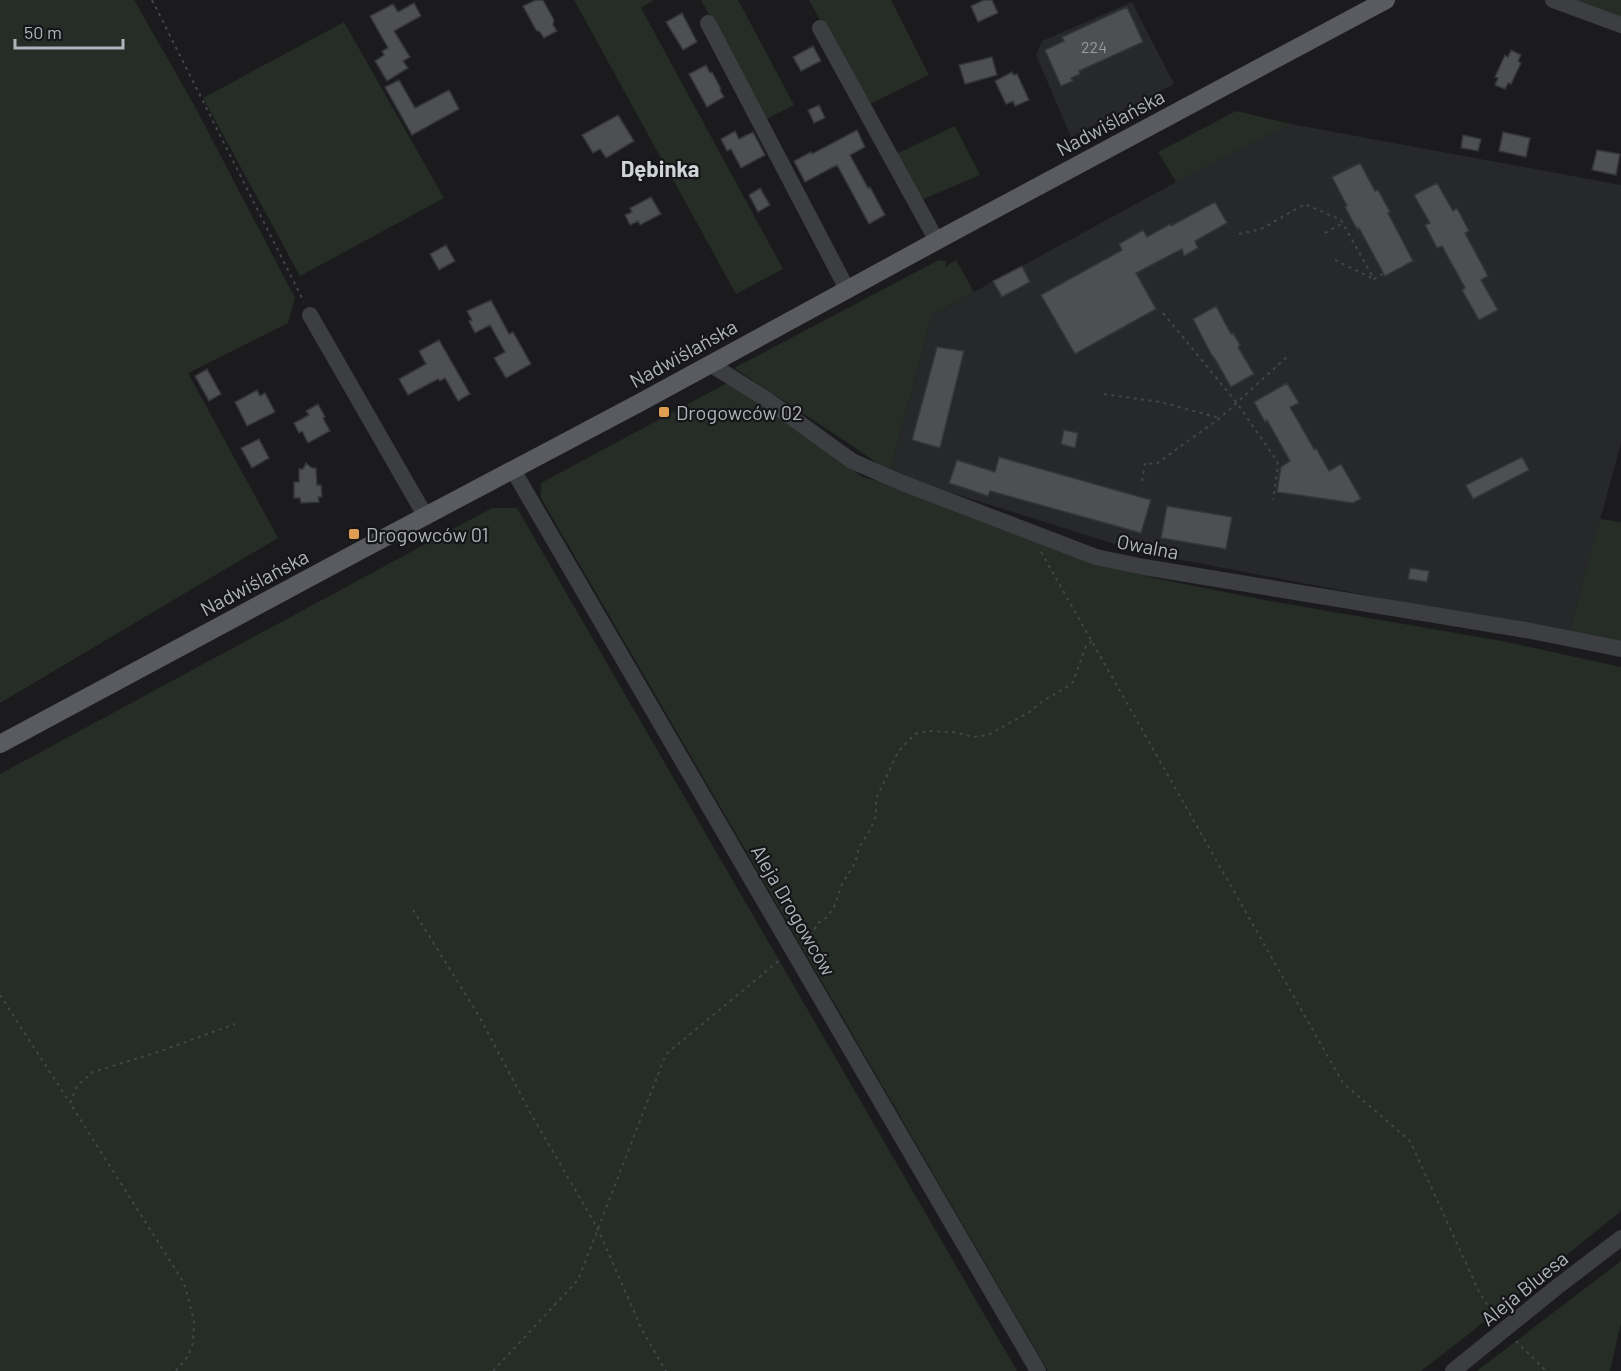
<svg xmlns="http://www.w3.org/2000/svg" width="1621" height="1371" viewBox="0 0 1621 1371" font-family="Barlow,sans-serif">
  <rect width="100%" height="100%" fill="#1b1b1d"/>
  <path fill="#27282a" d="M1132 2 1174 84 1071 137 1036 55 1042 41Z
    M1291 124 1621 185V443L1569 634 1140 552 949 492 890 472 932 315 1176 182Z"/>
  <path fill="#252d26" d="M0 0H134L193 103 295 298 288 323 188 373 278 538 0 703Z
    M574 0H654L641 8 783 269 736 294Z
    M701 0H738L794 105 767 119Z
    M809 0H891L929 75 868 105Z
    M1570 0H1621V19Z
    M344 22 444 198 300 276 203 98Z
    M1236 111 1291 124 1176 182 1158 152Z
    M955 126 980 175 919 201 894 155Z
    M939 260 946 261 945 267 956 260 974 292 932 315 890 472 854 447 734 368Z
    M729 382 863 477 888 484 1078 557 1154 578 1270 601 1502 641 1621 667V1211L1465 1337 1421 1371H1048L541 498V483Z
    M492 508H517L1017 1371H0V774Z
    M1600 519 1621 522V646L1569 634Z
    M1621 1261V1323L1610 1371H1477Z"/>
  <path fill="#4d4f52" stroke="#353639" stroke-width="1.5" d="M536 0H543L554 20 553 25 557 31 544 38 540 32 536 30 523 6Z
    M984 0H992L998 13 978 22 971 6Z
    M414 3 421 16 394 31 410 57 403 61 408 68 387 81 375 61 384 55 382 51 388 48 370 16 393 4 398 12Z
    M1127 7 1143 42 1079 71 1080 74 1071 78 1073 81 1061 86 1045 50 1064 41 1062 37Z
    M682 13 697 42 683 50 666 22Z
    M813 46 821 61 801 71 793 57Z
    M1511 50 1521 55 1518 61 1521 63 1511 84 1508 83 1505 89 1495 85 1498 78 1495 77 1505 55 1508 57Z
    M992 57 997 75 965 84 959 65Z
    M706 65 710 73 712 72 721 89 720 90 724 97 707 107 689 74Z
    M1012 72 1014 75 1017 74 1029 100 1015 106 1013 101 1006 104 995 81Z
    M399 80 415 108 449 90 459 109 412 135 385 87Z
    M819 105 825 118 814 123 808 110Z
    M618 115 634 141 606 158 600 149 593 153 582 135Z
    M857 130 865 147 850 155 868 188 870 187 885 215 869 224 837 165 805 182 794 161 811 152 812 154Z
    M735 131 739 139 753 132 765 155 741 168 731 149 727 151 721 139Z
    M1503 132 1530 138 1526 157 1499 151Z
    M1463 135 1481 139 1478 151 1461 148Z
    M1597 150 1620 154 1616 175 1592 170Z
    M1360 163 1375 191 1378 190 1390 212 1388 213 1413 261 1385 276 1359 228 1357 229 1345 207 1347 206 1332 177Z
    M1437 183 1453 211 1457 208 1469 231 1465 233 1488 276 1481 280 1498 310 1479 320 1462 290 1465 288 1442 246 1437 248 1425 225 1430 223 1414 195Z
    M760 188 770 205 758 212 749 195Z
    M651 197 661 214 640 225 638 221 630 225 625 215 632 212 630 208Z
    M1215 202 1227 223 1195 241 1198 248 1184 256 1182 249 1136 273 1156 309 1075 354 1041 295 1122 250 1119 244 1143 230 1147 237 1170 224 1171 226Z
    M446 245 455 261 439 270 430 254Z
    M1022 266 1030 282 1002 297 993 281Z
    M491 300 509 334 513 332 531 364 506 378 494 358 505 352 490 325 475 333 469 321 472 320 467 311Z
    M1216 306 1231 334 1233 333 1240 345 1238 347 1254 374 1231 387 1215 359 1211 354 1193 319Z
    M439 340 470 394 458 401 445 378 440 381 438 379 408 395 399 379 426 364 419 351Z
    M937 347 964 351 940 448 912 440Z
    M207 369 221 394 209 401 195 376Z
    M1287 383 1299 403 1290 407 1314 449 1316 448 1329 471 1341 464 1361 499 1353 503 1277 492 1281 467 1290 461 1267 420 1265 422 1254 402Z
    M257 390 260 396 265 393 275 412 247 426 235 402Z
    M318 404 325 417 323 418 330 431 308 443 302 431 299 433 294 423 309 415 306 411Z
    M1064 430 1078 433 1075 448 1061 444Z
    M259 439 269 458 252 468 241 448Z
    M999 457 1151 500 1141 533 990 491 988 496 949 483 957 460 995 472Z
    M1522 457 1529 470 1473 499 1466 485Z
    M306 463 312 468H316L317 485H321L322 497H318L319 502 301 503 300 498H294V482H299V469H303Z
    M1167 506 1232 517 1226 549 1161 538Z
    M1410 568 1429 571 1427 582 1408 579Z"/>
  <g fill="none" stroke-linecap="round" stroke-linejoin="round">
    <path stroke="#434549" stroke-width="2" stroke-dasharray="3 4.5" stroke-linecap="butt" d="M152 0 304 302
      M1325 233 1343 223
      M1239 234 1261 229 1305 204 1341 220 1374 279 1383 274
      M1335 260 1374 279
      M1163 313 1237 403 1277 461 1278 466 1273 500
      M1104 394 1160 402 1220 418
      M1142 481 1145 463 1156 464 1220 418 1289 355
      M1041 552 1343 1083 1410 1141 1480 1294 1495 1316
      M413 910 479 1016 531 1114 598 1229 642 1330 666 1371
      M804 940 813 932 817 924 826 918 834 907 842 884 855 863 859 848 871 828 876 815V799L898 752 906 743 915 734 928 731 953 732 974 737 988 735 1028 713 1044 700 1064 689 1073 682 1086 646 1092 641
      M0 995 70 1103
      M1516 1341 1546 1371
      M176 1371 188 1356 193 1343 194 1321 184 1283 70 1103 77 1086 93 1072 158 1052 235 1024
      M493 1371 578 1280 666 1054 781 959"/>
    <path stroke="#3d3e42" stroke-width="16" d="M1553 0 1621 25
      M708 23 847 289
      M820 28 937 241
      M310 315 426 517
      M710 364 766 399 852 461 900 482 1096 557 1144 567 1526 630 1621 649
      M513 470 1038 1371
      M1453 1371 1557 1287 1621 1238"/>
    <path stroke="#595b60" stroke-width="18" d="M0 744 363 549 641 402 951 233 1386 0"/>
  </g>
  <g fill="#df9d52" stroke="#161618" stroke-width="2">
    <rect x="658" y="406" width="12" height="12" rx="3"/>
    <rect x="348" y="528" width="12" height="12" rx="3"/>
  </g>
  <g text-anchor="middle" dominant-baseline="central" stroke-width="4.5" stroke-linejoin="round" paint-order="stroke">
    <g font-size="16" fill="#969ba1">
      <text x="1094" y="46">224</text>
    </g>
    <g font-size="20" fill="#afb4bb" stroke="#161618">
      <text transform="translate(1110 122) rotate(-28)">Nadwiślańska</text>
      <text transform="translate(683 353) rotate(-29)">Nadwiślańska</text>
      <text transform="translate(1148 546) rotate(11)">Owalna</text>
      <text transform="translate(254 582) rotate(-28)">Nadwiślańska</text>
      <text transform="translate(794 910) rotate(60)">Aleja Drogowców</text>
      <text transform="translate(1524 1288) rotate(-39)">Aleja Bluesa</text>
    </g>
    <g font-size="20" fill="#afb4bb" stroke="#161618" text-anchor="start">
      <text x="676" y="412">Drogowców 02</text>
      <text x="366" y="534">Drogowców 01</text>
    </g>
    <g font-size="22" font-weight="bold" fill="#d0d3d7" stroke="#161618">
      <text x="660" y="168">Dębinka</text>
    </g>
  </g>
  <path d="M15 39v9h108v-9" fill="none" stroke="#afb4bb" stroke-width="3"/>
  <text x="24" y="39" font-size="18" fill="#afb4bb" stroke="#161618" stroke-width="4.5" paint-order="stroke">50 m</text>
</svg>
